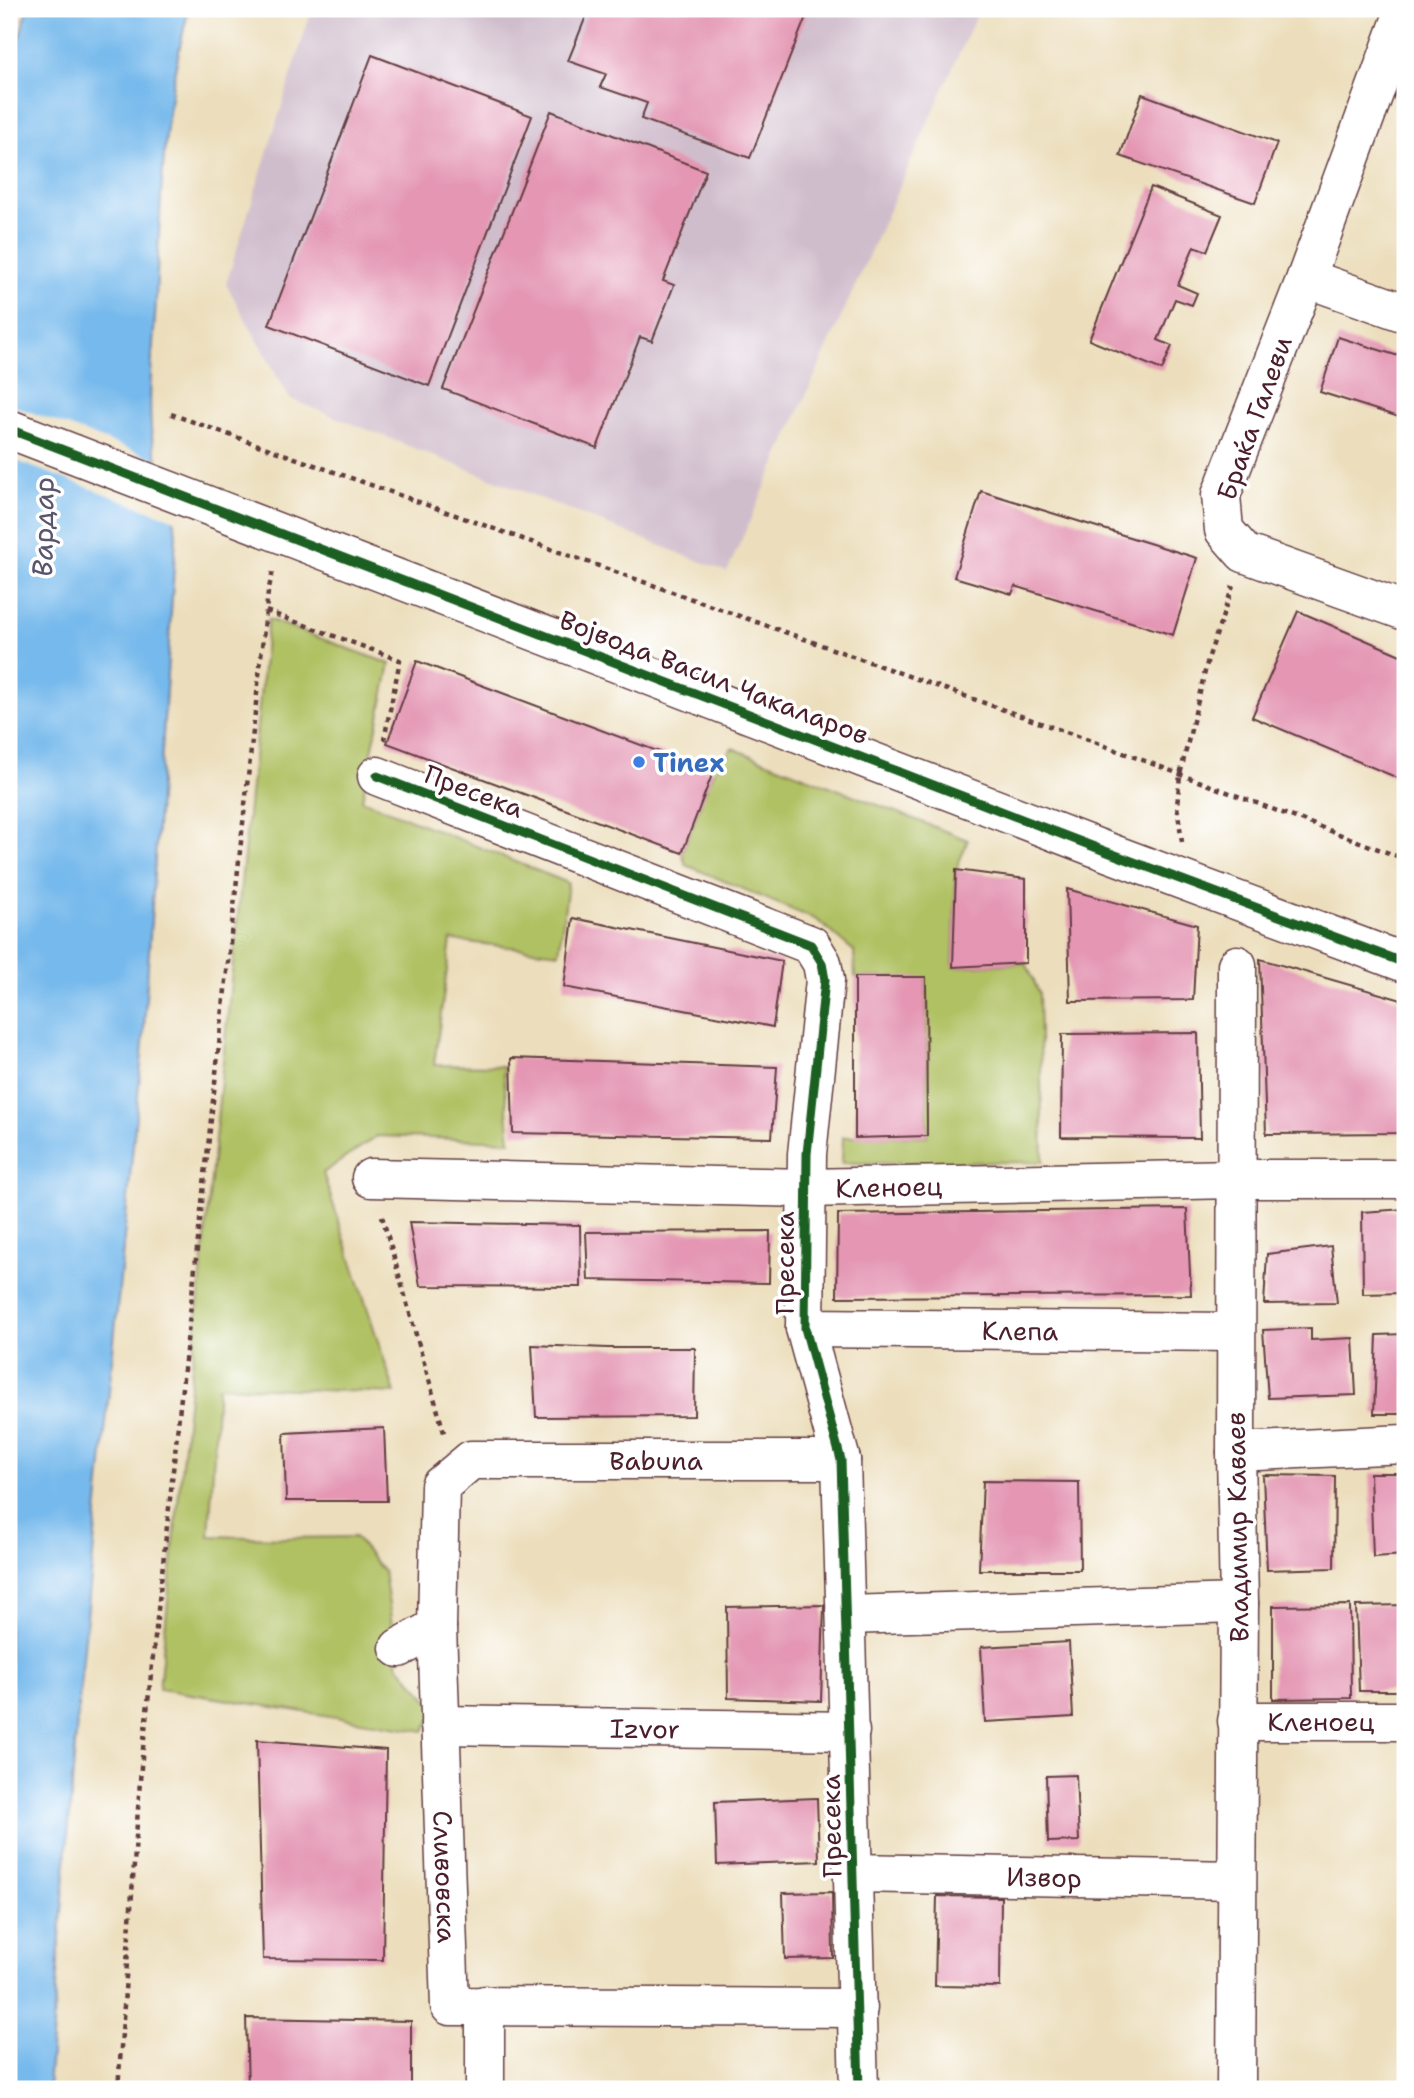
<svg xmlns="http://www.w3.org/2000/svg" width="1414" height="2098" viewBox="0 0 1414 2098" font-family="'Shantell Sans',sans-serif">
  <rect width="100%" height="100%" fill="#fff"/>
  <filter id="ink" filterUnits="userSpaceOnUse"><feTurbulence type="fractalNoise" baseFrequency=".0143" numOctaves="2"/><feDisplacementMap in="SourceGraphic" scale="14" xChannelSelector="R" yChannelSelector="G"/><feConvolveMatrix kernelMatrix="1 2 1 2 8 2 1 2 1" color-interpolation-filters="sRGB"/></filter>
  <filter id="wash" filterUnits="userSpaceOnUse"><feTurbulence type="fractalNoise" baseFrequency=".00686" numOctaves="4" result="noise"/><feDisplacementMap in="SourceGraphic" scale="28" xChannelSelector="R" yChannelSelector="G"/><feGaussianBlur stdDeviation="1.57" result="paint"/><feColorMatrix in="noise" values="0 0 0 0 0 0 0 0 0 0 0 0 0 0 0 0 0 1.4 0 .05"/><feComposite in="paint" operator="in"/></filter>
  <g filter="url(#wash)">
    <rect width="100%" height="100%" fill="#ecdebc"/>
    <path fill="#d0bdcc" d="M312 9H979L727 572 290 399 226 284Z"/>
    <path fill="#b0c164" stroke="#7d7048" stroke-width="2" d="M268 619 390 664 362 800 568 883 559 953 451 940 434 1065 503 1066 510 1141 377 1136 323 1173 395 1393 218 1386 209 1536 283 1538 355 1537 384 1572 398 1665 436 1709 424 1731 159 1689Z
      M732 748 968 840 956 870 953 967 1026 963 1039 993 1043 1162 842 1163 843 1137 927 1136 926 978 855 977 854 951 817 920 686 865 682 853 713 772Z"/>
    <path fill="#76b9ec" stroke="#606c8c" stroke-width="2" d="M27 9H189C163 103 160 203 156 300 154 342 148 386 151 428 154 465 174 498 176 536L143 1044 78 1709 48 2089H9V79Z"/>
    <path fill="#ecdebc" d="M9 404 161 461 175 502 178 521 9 458Z"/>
    <g id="blocks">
      <path fill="#e496b3" d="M589 9H809L750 158 641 119 647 103 600 87 606 74 568 61Z
        M372 55 532 116 429 386 269 325Z
        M1142 94 1277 143 1255 203 1120 156Z
        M551 111 706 171 663 281 674 285 652 341 640 337 597 448 443 389Z
        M1151 187 1222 215 1207 251 1194 246 1178 285 1197 293 1192 305 1175 299 1158 340 1172 346 1162 370 1089 340Z
        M1338 337 1405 358V419L1320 392Z
        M981 491 1197 558 1173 635 1015 586 1012 594 954 577Z
        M1298 611 1405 657V781L1252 717Z
        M417 661 713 772 682 853 387 743Z
        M956 870 1026 879V963L953 967Z
        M1067 889 1197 925 1193 1000 1070 1001Z
        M573 918 782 961 773 1027 564 987Z
        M1260 959 1405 1001V1133L1266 1134Z
        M855 977H926L927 1136 855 1138Z
        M1198 1033 1200 1138 1061 1137 1062 1034Z
        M511 1058 777 1067 772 1138 513 1133Z
        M1187 1209 1191 1295 837 1297 838 1214Z
        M1405 1209V1293L1363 1294 1362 1212Z
        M409 1222 580 1225 581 1287 420 1286Z
        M770 1231 769 1283 588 1280 586 1232Z
        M1331 1246 1337 1303 1264 1304 1267 1254Z
        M1311 1328V1340L1353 1338 1356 1395 1268 1398 1263 1330Z
        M1405 1334V1414H1374L1377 1335Z
        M532 1345 608 1348H695L694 1416 536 1417Z
        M384 1428 387 1501H286L284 1433Z
        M1370 1473H1405V1555L1373 1557Z
        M1263 1475 1335 1476 1334 1568 1267 1570Z
        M983 1481 1079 1482 1080 1570H979Z
        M824 1605 821 1701 728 1698 727 1607Z
        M1350 1605 1351 1698 1273 1699V1606Z
        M1405 1605V1691H1359L1356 1606Z
        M1069 1642 1073 1717 985 1722 981 1647Z
        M257 1740 386 1750 383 1960 263 1959Z
        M1076 1775 1079 1841 1048 1842 1046 1776Z
        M817 1798 819 1861 717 1865 715 1802Z
        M832 1892 833 1958 785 1959 783 1893Z
        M937 1896 1001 1897 1000 1987 935 1986Z
        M246 2018 411 2021V2089H248Z"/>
    </g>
  </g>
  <g filter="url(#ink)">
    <use href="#blocks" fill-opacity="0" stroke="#623c41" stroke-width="2"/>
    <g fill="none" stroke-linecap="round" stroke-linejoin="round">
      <g stroke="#623c41" stroke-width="41">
        <g id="minor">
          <path d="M1405 9 1306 278 1221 495 1224 530 1244 553 1405 611"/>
          <path d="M1306 278 1405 313"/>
          <path d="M9 429 1110 853 1405 963"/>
          <path d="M377 776 811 945 822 963 825 980 807 1154 805 1328 841 1460 859 2089"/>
          <path id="s1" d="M371 1178 806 1188 1236 1179H1405"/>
          <path id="s2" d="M805 1328 1235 1332"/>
          <path d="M1236 1452 1405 1444"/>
          <path d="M846 1615 1239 1603"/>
          <path id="s3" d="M437 1627 450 2006 858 2008"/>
          <path id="s4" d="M399 1648 437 1627 440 1486 471 1460H841"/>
          <path id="s5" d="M1237 1721H1405"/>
          <path id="s6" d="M440 1725 850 1731"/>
          <path id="s7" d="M853 1873 1236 1880"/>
          <path d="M485 2089V2005"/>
          <path d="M1236 2089 1239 1603 1236 1452 1237 965"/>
        </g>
      </g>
      <path stroke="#623c41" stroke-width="4.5" stroke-dasharray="5 5" stroke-linecap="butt" d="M171 414 1097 743 1405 859
        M266 611 400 660 384 740
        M1182 842 1177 806 1180 775 1208 659 1233 586
        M382 1216 445 1436
        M118 2089 141 1767 268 592 273 571"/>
      <use href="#minor" stroke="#fff" stroke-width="38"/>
      <g stroke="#fff" stroke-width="13">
        <path id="cycleway" d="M9 429 1110 853 1405 963
          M377 776 811 945 822 963 825 980 807 1154 805 1328 841 1460 859 2089"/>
      </g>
      <use href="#cycleway" stroke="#1b5e20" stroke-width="9"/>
    </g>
  </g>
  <circle fill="#3f7fe0" stroke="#fff" stroke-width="2.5" cx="639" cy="762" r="7"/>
  <g text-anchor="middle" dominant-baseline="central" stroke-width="7" stroke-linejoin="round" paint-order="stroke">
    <g font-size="26" fill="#4a1f2b" stroke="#fff">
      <text transform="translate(1254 418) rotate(-70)">Браќа Галеви</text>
      <text transform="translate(714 677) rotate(21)">Војвода Васил Чакаларов</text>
      <text transform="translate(474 791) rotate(21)">Пресека</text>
      <text stroke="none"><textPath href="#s1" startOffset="518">Кленоец</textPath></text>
      <text transform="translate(784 1263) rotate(-90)">Пресека</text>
      <text stroke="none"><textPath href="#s2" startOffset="215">Клепа</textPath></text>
      <text stroke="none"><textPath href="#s4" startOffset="410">Babuna</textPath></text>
      <text transform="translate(1237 1527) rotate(-91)">Владимир Каваев</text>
      <text stroke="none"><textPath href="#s5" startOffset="84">Кленоец</textPath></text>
      <text stroke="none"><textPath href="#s6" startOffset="205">Izvor</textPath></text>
      <text transform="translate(831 1826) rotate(-91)">Пресека</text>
      <text stroke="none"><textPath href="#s3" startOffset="250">Сливовска</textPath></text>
      <text stroke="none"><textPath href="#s7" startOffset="191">Извор</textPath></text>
    </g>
    <g font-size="26" font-weight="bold" fill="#366cbe" stroke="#fff" text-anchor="start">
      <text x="653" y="762">Tinex</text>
    </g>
    <g font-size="28" font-style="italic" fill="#59556f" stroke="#fff">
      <text transform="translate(43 527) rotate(-89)">Вардар</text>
    </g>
  </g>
  <rect width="1414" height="2098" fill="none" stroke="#fff" stroke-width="35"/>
</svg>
